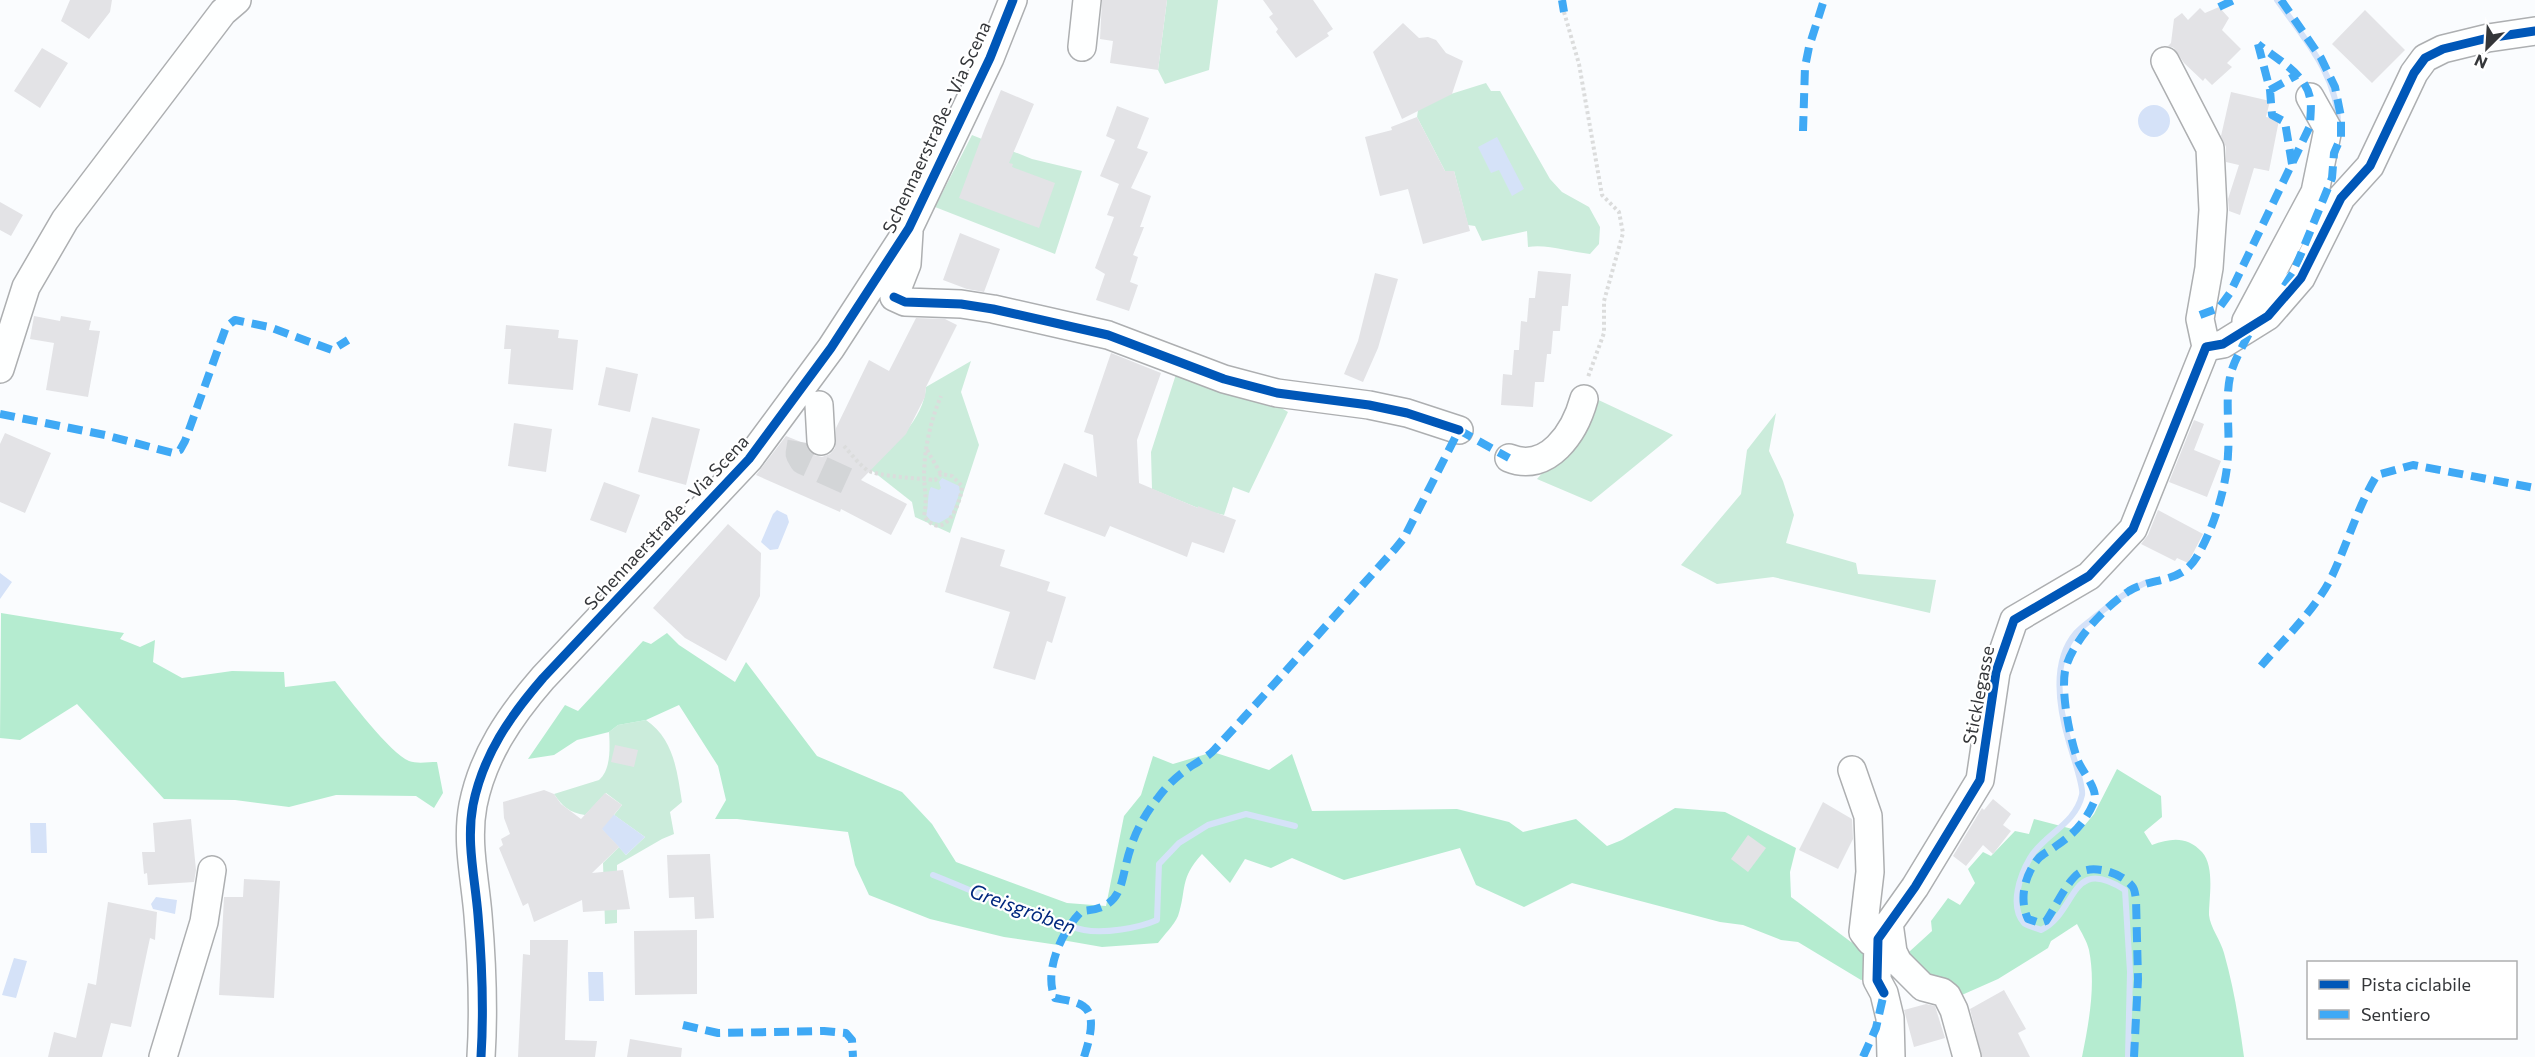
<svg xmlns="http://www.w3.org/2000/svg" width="2535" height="1057" viewBox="0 0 2535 1057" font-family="Commissioner,sans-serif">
  <rect width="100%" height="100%" fill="#fafcfe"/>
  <path fill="#cbecdb" d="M1167 0H1218L1209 70 1165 84 1158 70Z
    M1486 83 1491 91H1500L1550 179 1562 192 1589 207 1600 227 1599 244 1590 254C1569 252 1548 244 1528 247L1527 231 1482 241 1475 226 1468 225 1454 171H1445L1417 117 1419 104Z
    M972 135 1032 159 1082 171 1055 254 935 207Z
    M971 361 961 392 979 445 950 533 915 517 912 502 870 469C892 446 924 420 926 387Z
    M1178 368 1281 404 1283 409 1288 412 1249 493 1233 487 1224 515 1203 510 1152 489 1151 452Z
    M1590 396 1673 435 1591 502 1537 479 1595 414Z
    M1776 413 1769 451 1783 481 1794 515 1786 543 1856 563 1858 574 1936 580 1930 613 1773 577 1717 584 1681 565 1741 494 1747 450Z
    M646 720C674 739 677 771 682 802L670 812 674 834 662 839 617 865V923L605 924 603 863 619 847 626 855 645 837 614 815 622 805 606 793 585 815C570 813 562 806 554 794L599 780C611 770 610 747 609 732L618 725Z"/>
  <path fill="#b5ecd0" d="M1 613 124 633 120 639 140 647 155 640 153 662 182 678 232 671 284 672 285 687 335 681C349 699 390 753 409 761 417 764 428 762 437 762L443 793 434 808 416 796 336 795 289 807 235 800 164 799 77 704 20 740 0 738Z
    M667 633 679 645 735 682 746 662 817 756 902 792 932 824 956 862 1067 903 1106 906 1124 816 1141 795 1153 756 1173 764 1213 752 1269 770 1292 754 1312 811 1457 809 1509 822 1523 832 1576 819 1607 846 1622 840 1675 808 1725 812 1796 848 1790 872 1791 897 1851 942 1868 950 1870 978 1861 980 1798 942 1781 940 1743 925 1720 922 1572 883 1524 907 1476 885 1460 848 1344 880 1292 858 1271 868 1245 859 1230 883 1202 854C1179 879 1187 889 1178 916 1174 925 1164 935 1158 943L1102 947 1062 940 1058 945 1004 937 930 919 869 895 855 865 848 832 737 819H715L726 800 718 766 679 705 646 720 618 725 609 732 577 740 554 755 528 759 565 705 578 711 643 641 651 644Z
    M2117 769 2161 796 2162 817 2144 832 2152 845C2171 838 2187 836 2202 852 2215 867 2209 897 2209 915 2210 927 2221 941 2224 953 2234 988 2239 1021 2244 1057H2082C2089 1022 2096 985 2089 950 2087 941 2081 932 2077 924L2051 941 2048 948 1998 979 1955 998 1898 962 1932 931 1931 921 1948 898 1960 905 1975 883 1968 869 1983 852 1991 856 2015 831 2029 834 2034 819 2080 831 2094 814Z"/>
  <path fill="#d5e2f8" d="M2138 121a16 16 0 1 1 32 0a16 16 0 1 1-32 0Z
    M1497 137 1524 189 1512 196 1499 170 1491 173 1478 147Z
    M942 478 959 486 960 492 951 516 939 523 931 521 926 515C929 505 927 494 931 487L939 490 941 488 939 482Z
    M777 510 787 515 789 522 778 549 770 550 761 542 773 514Z
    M0 573 12 582 0 599Z
    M606 809 645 837 626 855 595 822Z
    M30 823H46L47 853H31Z
    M156 897 177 900 175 914 153 909 151 904Z
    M14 958 27 961 16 998 2 995Z
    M588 972H603L604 1001H589Z"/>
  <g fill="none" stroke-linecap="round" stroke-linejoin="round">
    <path stroke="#d5e2f8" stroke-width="6" d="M2277 0C2304 38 2340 78 2338 128
      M2292 266 2301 245
      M933 875C981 894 1034 919 1084 930 1104 934 1139 928 1157 920L1159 864 1179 843 1208 825 1246 814 1295 826
      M2128 1057 2130 972 2125 890C2069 854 2078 912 2041 930 2036 928 2028 926 2024 923 2009 906 2020 875 2030 858 2044 834 2075 825 2082 795 2084 787 2072 753 2069 742 2059 708 2051 662 2076 633 2083 625 2093 619 2101 612 2116 600 2129 590 2147 582"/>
  </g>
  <path fill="#e3e3e6" d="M70 0H112L110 12 89 39 61 21Z
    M1102 0H1167L1158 70 1110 63 1113 41 1100 39Z
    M1263 0H1313L1333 29 1327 33 1329 36 1296 58 1276 32 1278 29 1269 17 1273 14Z
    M2219 7 2229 18 2222 30 2241 49 2227 63 2232 67 2212 85 2205 78 2203 81 2184 63 2174 48 2168 46 2171 43 2174 19 2182 13 2188 20 2200 8 2205 13Z
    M2365 10 2405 50 2372 83 2332 44Z
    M1403 23 1419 38 1428 37 1436 40 1446 53 1463 61 1452 94 1402 119 1373 52Z
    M42 48 68 63 40 108 14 91Z
    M1001 90 1034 104 1009 163 1013 164 1012 167 1055 183 1039 228 959 198 985 128Z
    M2231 92 2270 101 2266 117 2279 120 2269 171 2254 168 2240 215 2229 211 2228 199 2239 165 2226 162V147L2221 136Z
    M1117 106 1149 118 1137 148 1148 152 1131 188 1151 196 1140 227H1144L1133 255 1138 257 1130 282 1138 285 1129 311 1096 300 1105 274 1095 268 1114 217 1107 215 1119 184 1100 176 1115 140 1106 136Z
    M1417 117 1445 171H1454L1470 231 1423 244 1408 189 1380 196 1365 137 1392 130 1391 127Z
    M0 202 23 215 11 236 0 230Z
    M960 233 1000 249 984 292 967 289 943 280Z
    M1538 271 1571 274 1568 306H1562L1560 331H1553L1551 354H1547L1544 382H1535L1533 407 1501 405 1503 374 1512 375 1514 350H1519L1521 321 1527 322 1529 298H1535Z
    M1375 273 1398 279 1378 348 1363 382 1344 374 1358 341Z
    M34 316 60 321 61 316 91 321 89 330 100 331 88 397 46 390 54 343 30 339Z
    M916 318 945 319 957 325 926 387 925 397 906 434 861 480 907 504 891 535 841 509 840 512 756 475 786 436 806 444 808 450 814 455 822 457 830 454 835 448 836 428 869 360 889 371Z
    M506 325 559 330 558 338 578 340 573 390 508 384 511 349H504Z
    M1111 353 1161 373 1137 440 1139 483 1198 508V506L1236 520 1224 553 1192 542 1187 557 1110 526 1105 537 1044 514 1064 463 1097 477 1093 435 1084 432Z
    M606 367 638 374 630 412 598 405Z
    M652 417 700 429 686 485 638 472Z
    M2194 420 2204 424 2194 450 2221 461 2207 497 2169 482Z
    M514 423 552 429 546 472 508 466Z
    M5 433 51 453 25 513 0 502V444Z
    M604 482 640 495 626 533 590 520Z
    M2158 510 2203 534 2188 563 2177 558 2175 561 2141 544 2148 535Z
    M728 524 761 553 760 596 726 661 685 638 653 608Z
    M961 537 1005 550 1000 566 1050 582 1047 591 1066 597 1052 643 1047 641 1035 680 993 668 1010 612 945 592Z
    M615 745 638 750 634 767 611 762Z
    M544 790 554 794 561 804 581 819 605 793 622 805 602 829 619 847 592 873 623 870 630 909 583 912 582 900 534 922 528 903 523 906 499 848 503 845 501 839 510 834 504 818 503 802Z
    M1993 799 2011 814 2003 825 2011 831 1993 854 1983 845 1966 866 1953 856 1982 808 1984 810Z
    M1823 802 1852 819 1853 839 1838 869 1799 850Z
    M191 819 196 870 194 882 148 885 147 873 144 874 142 852H155L153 823Z
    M1748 835 1766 848 1748 872 1731 859Z
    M710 854 714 918 695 919 694 897 669 898 667 855Z
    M244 879 280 881 274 998 219 995 224 897H243Z
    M108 902 157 912 155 940 150 938 131 1027 111 1023 102 1057H48L54 1032 76 1038 88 983 96 985Z
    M697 930V994L635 995 634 931Z
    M530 940H568L565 1040 597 1041 595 1057H518L523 954 530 955Z
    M2004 990 2026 1029 2018 1033 2030 1057H1982L1970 1009Z
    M1926 1004 1935 1006 1945 1038 1914 1047 1904 1010Z
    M630 1039 682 1048 681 1057H627Z"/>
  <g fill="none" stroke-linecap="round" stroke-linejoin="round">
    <path stroke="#d3d5d7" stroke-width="27" stroke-dasharray="27 14" stroke-linecap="butt" d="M801 442 799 454 803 461 847 481"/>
    <g stroke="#adafb1" stroke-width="30">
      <path id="minor" d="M1082 47 1087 0
        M2165 61 2210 148 2213 210 2209 268 2200 319 2206 347
        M909 232 907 264 894 297 905 302 961 304 993 309 1108 335 1224 379 1277 393 1369 405 1407 413 1459 430
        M2253 324 2246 321 2315 192 2328 129 2310 97
        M2206 347 2223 344 2268 316 2301 278 2341 198 2370 166 2414 73 2425 58 2443 49 2488 38 2535 31
        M0 369 26 287 65 220 223 12 237 0
        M819 405 821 441
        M1509 458C1548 474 1575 432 1584 399
        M1852 770 1868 816 1870 872 1863 932 1870 941 1878 939
        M1889 923 1893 952 1898 962 1923 987 1942 992 1947 996 1954 1010 1967 1057
        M163 1057 204 922 212 870
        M481 1057C484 1009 482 962 478 915 475 878 466 842 473 805 483 755 510 716 543 678L749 459 831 348 909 228 990 58 1013 0
        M1891 1057 1890 1018 1884 993 1877 980 1878 939 1915 887 1980 780 1996 672 2014 620 2089 576 2133 529 2206 347"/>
    </g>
    <path stroke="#dbdcdc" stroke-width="4" stroke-dasharray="3 3" stroke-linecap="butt" d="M1564 12 1579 64 1602 195 1619 212 1623 233 1604 301V333L1588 377
      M844 446C851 454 859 464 867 470 875 476 922 479 935 480L941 474 952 476 962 486C961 504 944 544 924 516 927 502 925 492 924 478 924 450 930 422 941 396
      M927 450 941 474"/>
    <use href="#minor" stroke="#feffff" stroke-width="27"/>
    <path stroke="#3fa9f5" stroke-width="8" stroke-dasharray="15 8" stroke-linecap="butt" d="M1562 0 1564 12
      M2281 0 2321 58 2335 87 2341 117V137L2334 153 2332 178 2294 271 2284 287
      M2219 7 2234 0
      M2258 44 2270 90 2272 115 2285 122 2292 164
      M2270 90 2297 75
      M1803 131 1805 67 1809 47 1824 0
      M2200 315 2219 308 2230 293 2310 126C2310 117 2312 106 2310 98 2306 74 2275 58 2258 44
      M0 414 105 435 173 453 180 450 185 441 226 327 235 320 269 327 332 350 348 340
      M2261 666C2284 639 2317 608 2332 576 2348 542 2358 506 2377 475L2413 465 2535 488
      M683 1025 718 1033 824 1031 846 1033 852 1040 853 1057
      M1084 1057C1088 1044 1098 1015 1083 1006 1076 1001 1064 1000 1055 998 1043 972 1062 930 1082 911 1127 908 1119 880 1131 847 1136 830 1146 813 1157 799 1167 785 1179 774 1193 765 1201 760 1209 756 1215 749 1276 683 1335 615 1395 549L1404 538 1459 430 1509 458
      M1863 1057 1876 1028 1884 993
      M2134 1057 2138 979 2136 899C2135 894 2135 889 2132 886 2122 873 2093 864 2079 873 2067 881 2055 908 2046 921L2040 923 2028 919C2019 900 2024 876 2038 859 2042 854 2051 850 2056 846 2073 835 2086 821 2094 802 2099 790 2083 773 2078 761 2070 739 2061 695 2065 671 2071 642 2105 607 2129 591 2152 577 2180 584 2196 558 2213 531 2227 486 2228 454 2230 430 2225 400 2230 377 2233 361 2245 343 2252 327"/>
    <g stroke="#fff" stroke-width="13">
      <path id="cycleway" d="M894 297 905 302 961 304 993 309 1108 335 1224 379 1277 393 1369 405 1407 413 1459 430
        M1884 993 1877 980 1878 939 1915 887 1980 780 1996 672 2014 620 2089 576 2133 529 2206 347 2223 344 2268 316 2301 278 2341 198 2370 166 2414 73 2425 58 2443 49 2488 38 2535 31
        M481 1057C484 1009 482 962 478 915 475 878 466 842 473 805 483 755 510 716 543 678L749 459 831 348 909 228 990 58 1013 0"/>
    </g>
    <use href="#cycleway" stroke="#0057b8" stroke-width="9"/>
  </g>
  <g text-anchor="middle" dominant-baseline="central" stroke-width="4.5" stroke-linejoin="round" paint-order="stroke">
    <g font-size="18" fill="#35373a" stroke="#fff">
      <text transform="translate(936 127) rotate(-65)">Schennaerstraße - Via Scena</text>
      <text transform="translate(666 522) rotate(-47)">Schennaerstraße - Via Scena</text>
      <text transform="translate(1978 695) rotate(-79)">Sticklegasse</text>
    </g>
    <g font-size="20" font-style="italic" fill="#01287e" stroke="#fff">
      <text transform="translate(1023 908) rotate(20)">Greisgröben</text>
    </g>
  </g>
  <rect x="2307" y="961" width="210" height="78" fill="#ffffff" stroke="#aeafb0" stroke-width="1.5"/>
  <rect x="2319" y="980" width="30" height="9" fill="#0057b8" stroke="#aeafb0" stroke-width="1.5"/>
  <text x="2361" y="991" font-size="18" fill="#35373a">Pista ciclabile</text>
  <rect x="2319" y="1010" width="30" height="9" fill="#3fa9f5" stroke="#aeafb0" stroke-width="1.5"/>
  <text x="2361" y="1021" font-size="18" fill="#35373a">Sentiero</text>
  <g transform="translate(2487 48) rotate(204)" stroke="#ffffff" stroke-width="4.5" paint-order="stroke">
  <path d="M0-4.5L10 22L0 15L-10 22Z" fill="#35373a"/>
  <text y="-9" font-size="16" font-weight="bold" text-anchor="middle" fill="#35373a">N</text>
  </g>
</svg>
